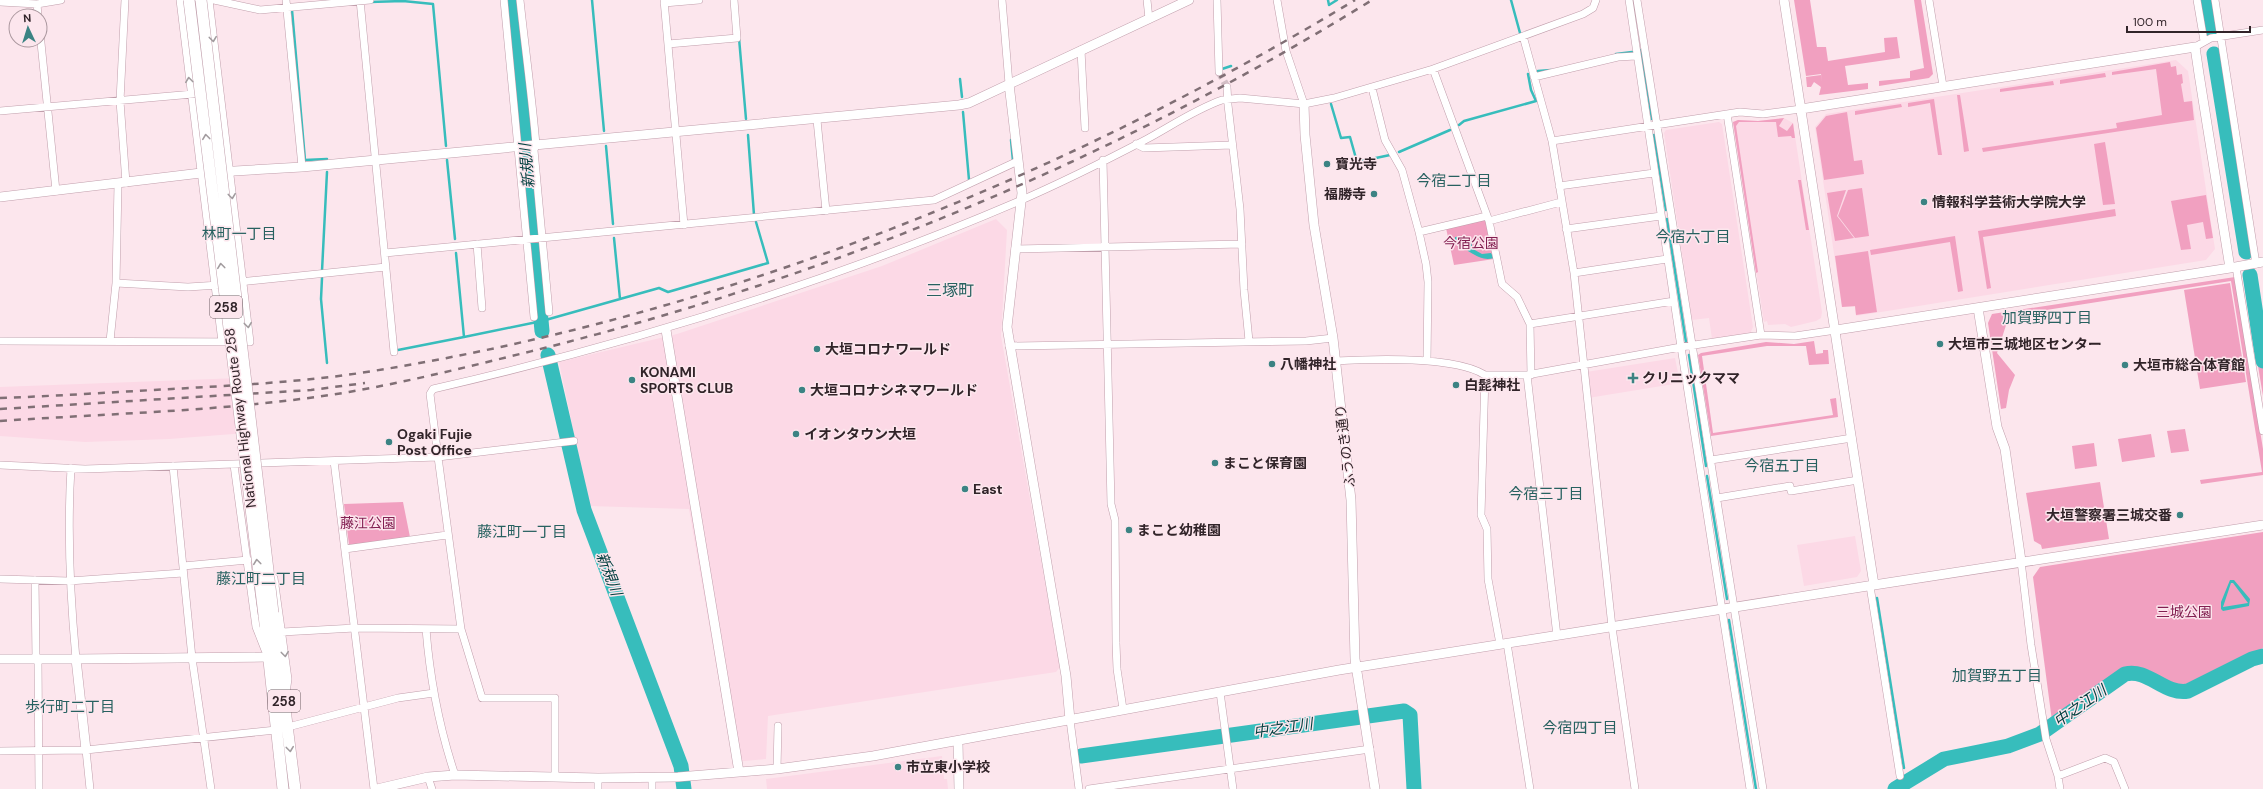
<svg xmlns="http://www.w3.org/2000/svg" width="2263" height="789" viewBox="0 0 2263 789" font-family="'DM Sans','Noto Sans JP',sans-serif">
  <rect width="100%" height="100%" fill="#fce6ed"/>
  <path fill="#fcd9e6" d="M2176 60 2188 71 2215 249 2206 260 1856 316 1855 307H1842L1815 127 1826 114Z
    M1784 118 1793 123 1822 312 1821 318 1816 321 1791 327 1785 324 1768 325 1767 321 1764 322 1733 122 1738 120 1758 121Z
    M1719 122 1722 124 1753 327 1750 334 1712 339 1709 318 1692 320 1664 133 1666 130Z
    M996 219 1007 230 1001 336 1060 667 1056 672 768 716 766 759 733 762 689 509 589 506 559 362 677 334 882 266Z
    M1675 358 1680 383 1588 398 1586 372Z
    M240 378 246 433 169 439 85 442 0 436V387Z
    M1855 536 1861 571 1857 577 1804 586 1797 545Z
    M942 756 944 779H947L948 789H767L766 779Z"/>
  <path fill="#f1a0c0" d="M1794 0H1810L1817 47H1826L1828 61 1885 52 1884 38 1897 37 1900 58 1845 66 1848 85 1868 83V89L1819 95 1821 87 1814 82 1811 87H1807L1806 77 1821 75 1822 82 1821 74 1806 76Z
    M1914 0H1921L1933 74 1929 78 1879 86V81L1910 78V71L1924 68Z
    M2219 53 2251 252H2244L2239 249 2208 55Z
    M2170 62 2171 67 2176 66 2177 75 2182 74 2183 83 2181 84 2184 102 2192 101 2194 120 1983 152 1982 148 2117 128 2116 123 2162 115 2156 69 2112 75V72Z
    M2105 73 2106 77 2060 84V80Z
    M2053 81 2054 85 2000 92V89Z
    M1957 95H1960L1969 151 1964 152Z
    M1934 99 1942 155H1938L1930 103 1908 107V103Z
    M1901 104 1902 107 1855 115V111Z
    M1847 112 1854 161 1862 160 1864 174 1824 180 1816 128 1826 116Z
    M1784 118 1779 126 1787 131 1793 123 1795 138H1792L1791 136 1778 137 1776 122H1739L1736 126 1758 272 1756 273 1733 122 1738 120 1758 121Z
    M2105 142 2115 204 2103 205 2094 144Z
    M1798 180H1801L1809 230H1806Z
    M1862 188 1869 236 1855 238 1838 216 1848 190Z
    M1846 190 1837 216 1854 238 1835 241 1827 193Z
    M2206 195 2213 238 2206 239 2203 222 2187 225 2191 249 2181 250 2171 201Z
    M2115 209 2116 216 1983 237 1991 288 1987 289 1978 231Z
    M1485 219 1494 249V259L1454 265 1446 228Z
    M1955 236 1963 291 1958 292 1950 242 1871 255 1870 250Z
    M1868 251 1877 312 1856 315 1855 306 1842 307 1835 256Z
    M2255 275 2263 325V396L2243 276Z
    M2235 277 2263 449V475L2201 484 2200 480 2262 472 2231 281 2009 316 1997 353 2015 375 2009 390 2006 408 2001 409 1988 323 1992 314Z
    M2230 283 2246 382 2200 389 2184 290Z
    M1814 341 1816 354 1823 353V350H1828L1829 364 1809 365 1806 346H1767L1702 356 1713 433 1833 415 1830 399 1836 398 1838 417 1711 436 1698 355 1701 353 1766 342 1794 344Z
    M2185 429 2189 451 2171 453 2167 431Z
    M2151 434 2155 457 2122 462 2118 439Z
    M2094 443 2097 466 2075 469 2072 446Z
    M2100 482 2109 539 2042 549 2041 545 2034 541 2026 493Z
    M403 502 410 537 349 545 344 504Z
    M2263 532V648L2189 686 2168 684 2149 670 2123 668 2052 721 2033 577 2040 567Z"/>
  <path fill="#37bdbc" fill-rule="evenodd" d="M1469 236 1473 249 1482 254 1491 253 1494 258C1483 261 1477 256 1468 251L1464 241 1455 242V237Z
    M2230 580H2234L2250 599 2249 606 2223 611 2221 609V602ZM2231 583H2233L2248 603 2223 607Z"/>
  <g fill="none" stroke-linecap="round" stroke-linejoin="round">
    <path stroke="#37bdbc" stroke-width="2.5" d="M592 0 604 131
      M1328 0 1329 5 1337 0
      M1511 0 1520 33
      M370 2 403 1 433 4 446 146
      M292 10 305 160 327 159
      M739 38 746 119
      M1641 50 1652 119
      M1616 54 1632 52
      M1222 69 1231 66
      M1538 71 1551 70
      M960 79 962 97
      M1331 104 1341 138 1350 137 1357 162 1390 155
      M963 112 969 180
      M1459 125 1464 121 1536 101 1531 90 1528 74
      M748 135 754 215
      M1654 135 1666 210
      M1011 140 1013 161
      M606 146 613 224
      M1399 152 1450 130
      M447 160 455 239
      M1667 219 1686 342
      M614 238 620 299
      M456 253 464 337 542 321 659 288 668 292 768 263 756 222
      M322 271 327 172
      M322 278 321 299 327 363
      M398 350 464 337
      M1689 355 1706 466
      M1707 476 1727 599
      M1877 598 1904 768
      M1729 620 1756 789
      M1907 781V783"/>
    <path stroke="#37bdbc" stroke-width="15" d="M512 0 542 331
      M2205 0 2210 32
      M2214 54 2246 252
      M2250 275 2263 361
      M548 355 584 510 681 766 684 789
      M1081 756 1404 711 1410 715 1414 789
      M1895 789 1944 759 2008 746 2040 734 2125 674C2148 668 2164 695 2188 691L2252 659 2263 656"/>
    <path stroke="#d3bfc6" stroke-width="7" stroke-dasharray="7 3.5" stroke-linecap="butt" d="M1219 72 1227 87"/>
    <g stroke="#c19fac" stroke-width="8">
      <path id="minor" d="M125 0 120 101 126 183
        M180 0 222 342
        M214 0 260 10 370 0
        M286 0 302 167
        M360 0 394 352
        M504 0 534 317
        M520 0C525 48 532 96 536 145L534 150 549 312
        M664 0 684 225
        M1002 0 1009 84
        M1147 0 1149 19
        M1217 0 1219 72
        M1277 0 1286 51 1304 104
        M1629 0 1681 347 1761 335 1795 336 1836 330
        M1637 0 1763 789
        M1929 0 1943 86
        M2197 0 2204 41
        M2215 0 2256 264
        M0 2 37 4 61 0
        M664 3 699 0
        M37 4 38 16
        M40 33 56 191
        M1523 36 1552 141 1574 273 1612 627 1635 789
        M668 44 737 38 734 0
        M2195 47 2211 38 2263 30
        M1081 50 1085 128
        M1433 69 1489 221 1502 284 1517 297 1530 324 1531 375
        M1534 77 1618 57 1636 56
        M1227 87 1228 105 1240 209 1244 290 1249 341
        M1372 88 1385 140 1402 170 1419 232 1487 216
        M0 111 216 92
        M1727 114 1761 335
        M817 120 826 211
        M1552 141 1740 112 1763 114 1801 109
        M1136 144 1144 148 1232 145
        M1103 160 1111 504 1115 520 1116 643 1117 669 1123 709
        M1559 186 1654 173
        M1489 221 1561 202
        M1566 229 1661 216
        M1419 232 1426 264 1428 282 1427 361
        M477 244 482 308
        M1015 249 1242 244
        M385 253 934 200 1018 161
        M2236 267 2263 431
        M1574 273 1667 259
        M239 282 386 267
        M116 283 188 287 219 285
        M1530 324 1674 301
        M0 341 250 342 209 0
        M110 341 116 283 118 184
        M1009 346 1306 341 1333 338
        M1335 361C1371 359 1455 356 1485 375
        M1527 375 1557 636
        M1711 460 1852 438
        M334 461 374 789
        M0 465 85 469 438 457 430 394 433 389C633 343 828 283 1017 202 1061 183 1105 161 1147 139 1171 126 1196 109 1222 100L1240 98 1304 104 1334 98 1433 69 1583 14 1593 8 1596 0
        M234 465 256 627 265 650
        M173 466 192 658 211 789
        M71 468C67 533 70 595 76 659
        M1717 498 1790 486 1791 491 1858 480
        M345 549 447 535
        M2021 561 2031 645 2046 739 2058 776 2060 789
        M183 566 248 560
        M274 578 288 679 286 693
        M0 579 69 581 183 573
        M35 580 36 659
        M1870 586 1900 776
        M426 629C430 679 439 727 455 775
        M282 632 355 628 461 629
        M1507 643 1530 789
        M1500 644 1488 579 1487 529 1481 515 1485 375H1527L1681 347 1750 789
        M38 659 39 789
        M1220 692 1233 789
        M1070 720 1079 789
        M288 727 398 698 434 693
        M86 750 90 789
        M0 751 86 750 276 730
        M777 769 778 726
        M2058 776 2105 758 2114 762 2125 789
        M428 777 432 789
        M555 777V698H482L461 629 438 457 574 441
        M598 789V778
        M652 789V777
        M1089 789 1370 749"/>
    </g>
    <g stroke="#c19fac" stroke-width="10">
      <path id="tertiary" d="M1784 0 1874 585 2263 525
        M1009 84 1022 193 1007 327 1066 676 1070 720
        M1304 104 1305 135 1314 225 1333 338 1351 500 1355 659 1375 789
        M1801 109 2195 47 2199 74 2230 268 1836 330
        M0 197 201 173 302 167 959 105 969 103 1189 0
        M2230 268 2263 262
        M1978 308 1997 427 2005 449 2021 561
        M666 330 739 772
        M0 659H76L86 750
        M76 659 268 657
        M958 742 959 789
        M377 789 428 777 455 775 598 778 678 777 777 769 873 756 1339 670 1874 585"/>
    </g>
    <g stroke="#c19fac" stroke-width="12">
      <path id="trunk" d="M273 613 295 789
        M264 615 283 789"/>
    </g>
    <use href="#minor" stroke="#fff" stroke-width="7"/>
    <use href="#tertiary" stroke="#fff" stroke-width="9"/>
    <use href="#trunk" stroke="#fff" stroke-width="11"/>
    <path stroke="#806f75" stroke-width="2.5" stroke-dasharray="7 7" stroke-linecap="butt" d="M0 398C57 396 115 392 172 389 239 385 306 382 373 371 717 316 1057 181 1355 0
      M0 409 311 390 365 383
      M0 421C116 413 234 411 349 392 406 382 463 368 520 354 820 281 1109 163 1372 0"/>
    <g stroke="#c19fac" stroke-width="12" stroke-linecap="butt">
      <path id="trunk-bridge" d="M189 0 264 615
        M201 0 273 613"/>
    </g>
    <use href="#trunk-bridge" stroke="#fff" stroke-width="11"/>
  </g>
  <defs><path id="oneway-chevron" d="M-2-3.5L2.5 0L-2 3.5" fill="none" stroke-width="1.6" stroke-linecap="round" stroke-linejoin="round"/></defs>
  <g stroke="#a29c9f">
    <use href="#oneway-chevron" transform="translate(213 39) rotate(83)"/>
    <use href="#oneway-chevron" transform="translate(189 80) rotate(-97)"/>
    <use href="#oneway-chevron" transform="translate(206 137) rotate(-97)"/>
    <use href="#oneway-chevron" transform="translate(232 196) rotate(83)"/>
    <use href="#oneway-chevron" transform="translate(221 266) rotate(-97)"/>
    <use href="#oneway-chevron" transform="translate(248 325) rotate(83)"/>
    <use href="#oneway-chevron" transform="translate(257 562) rotate(-97)"/>
    <use href="#oneway-chevron" transform="translate(285 654) rotate(83)"/>
    <use href="#oneway-chevron" transform="translate(290 749) rotate(83)"/>
  </g>
  <g fill="#3b8383" stroke="#fce6ed" stroke-width="1.5">
    <circle cx="1327" cy="164" r="4"/>
    <circle cx="1374" cy="194" r="4"/>
    <circle cx="1924" cy="202" r="4"/>
    <circle cx="1940" cy="344" r="4"/>
    <circle cx="817" cy="349" r="4"/>
    <circle cx="1272" cy="364" r="4"/>
    <circle cx="2125" cy="365" r="4"/>
    <path d="M1631 372h4v4h4v4h-4v4h-4v-4h-4v-4h4z"/>
    <circle cx="632" cy="380" r="4"/>
    <circle cx="1456" cy="385" r="4"/>
    <circle cx="802" cy="390" r="4"/>
    <circle cx="796" cy="434" r="4"/>
    <circle cx="389" cy="442" r="4"/>
    <circle cx="1215" cy="463" r="4"/>
    <circle cx="965" cy="489" r="4"/>
    <circle cx="2180" cy="515" r="4"/>
    <circle cx="1129" cy="530" r="4"/>
    <circle cx="898" cy="767" r="4"/>
  </g>
  <g text-anchor="middle" dominant-baseline="central" stroke-width="3" stroke-linejoin="round" paint-order="stroke">
    <g fill="#fce6ed" stroke="#6e5e64" stroke-width="1">
      <rect x="210" y="296" width="32" height="22" rx="3"/>
      <rect x="268" y="690" width="32" height="22" rx="3"/>
    </g>
    <g font-size="13" font-weight="bold" fill="#312429">
      <text x="226" y="307">258</text>
      <text x="284" y="701">258</text>
    </g>
    <g font-size="14" font-weight="bold" fill="#312429" stroke="#fce6ed" text-anchor="start">
      <text x="1335" y="164">寶光寺</text>
      <text x="1366" y="194" text-anchor="end">福勝寺</text>
      <text x="1932" y="202">情報科学芸術大学院大学</text>
      <text x="1948" y="344">大垣市三城地区センター</text>
      <text x="825" y="349">大垣コロナワールド</text>
      <text x="1280" y="364">八幡神社</text>
      <text x="2133" y="365">大垣市総合体育館</text>
      <text x="640" y="372">KONAMI<tspan x="640" dy="16">SPORTS CLUB</tspan></text>
      <text x="1642" y="378">クリニックママ</text>
      <text x="1464" y="385">白髭神社</text>
      <text x="810" y="390">大垣コロナシネマワールド</text>
      <text x="397" y="434">Ogaki Fujie<tspan x="397" dy="16">Post Office</tspan></text>
      <text x="804" y="434">イオンタウン大垣</text>
      <text x="1223" y="463">まこと保育園</text>
      <text x="973" y="489">East</text>
      <text x="2172" y="515" text-anchor="end">大垣警察署三城交番</text>
      <text x="1137" y="530">まこと幼稚園</text>
      <text x="906" y="767">市立東小学校</text>
    </g>
    <g font-size="14" fill="#821f51" stroke="#fce6ed">
      <text x="1471" y="243">今宿公園</text>
      <text x="368" y="523">藤江公園</text>
      <text x="2184" y="612">三城公園</text>
    </g>
    <g font-size="14" fill="#312429" stroke="#fce6ed">
      <text transform="translate(240 418) rotate(-97)">National Highway Route 258</text>
      <text transform="translate(1345 446) rotate(-97)">ふうのき通り</text>
    </g>
    <g font-size="15" font-style="italic" fill="#044141" stroke="#fce6ed">
      <text transform="translate(527 166) rotate(-95)">新規川</text>
      <text transform="translate(609 574) rotate(69)">新規川</text>
      <text transform="translate(2080 706) rotate(-35)">中之江川</text>
      <text transform="translate(1283 728) rotate(-8)">中之江川</text>
    </g>
    <g font-size="15" fill="#276160" stroke="#fce6ed">
      <text x="1454" y="181">今宿二丁目</text>
      <text x="239" y="234">林町一丁目</text>
      <text x="1693" y="237">今宿六丁目</text>
      <text x="2047" y="318">加賀野四丁目</text>
      <text x="1782" y="466">今宿五丁目</text>
      <text x="1546" y="494">今宿三丁目</text>
      <text x="522" y="532">藤江町一丁目</text>
      <text x="261" y="579">藤江町二丁目</text>
      <text x="1997" y="676">加賀野五丁目</text>
      <text x="70" y="707">歩行町二丁目</text>
      <text x="1580" y="728">今宿四丁目</text>
    </g>
    <g font-size="16" fill="#276160" stroke="#fce6ed">
      <text x="950" y="290">三塚町</text>
    </g>
  </g>
  <g transform="translate(28 28) rotate(356)"><circle r="19" fill="#fce6ed" stroke="#ab989f"/>
  <path d="M0-3L7 15L0 10L-7 15Z" fill="#3b8383"/>
  <text y="-6" font-size="11" font-weight="bold" text-anchor="middle" fill="#312429">N</text>
  </g>
  <path d="M2127 26v6h123v-6" fill="none" stroke="#312429" stroke-width="2"/>
  <text x="2133" y="26" font-size="12" fill="#312429" stroke="#fce6ed" stroke-width="3" paint-order="stroke">100 m</text>
</svg>
